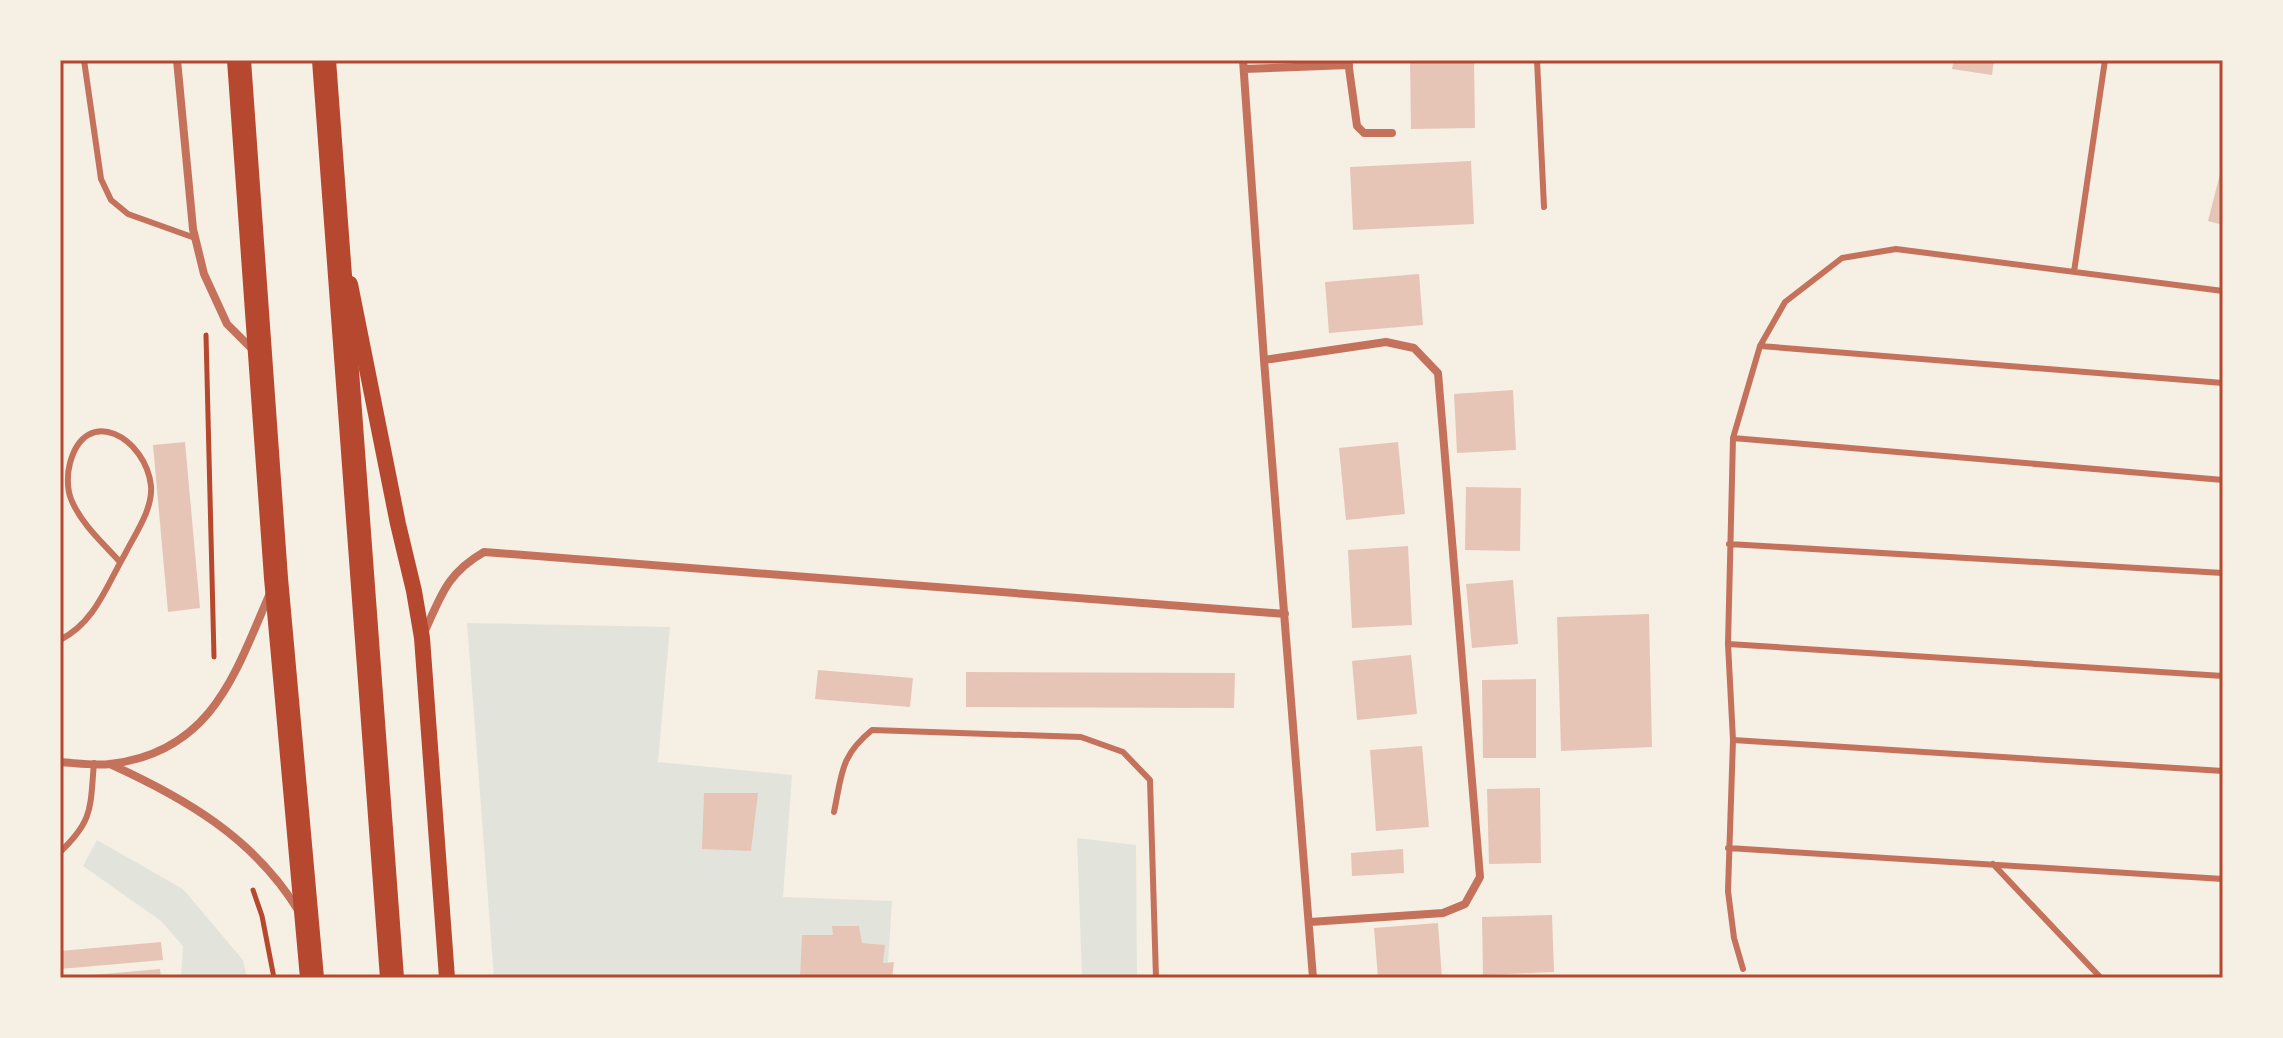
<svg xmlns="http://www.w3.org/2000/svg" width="2283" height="1038" viewBox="0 0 2283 1038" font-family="'Source Sans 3',sans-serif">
  <rect width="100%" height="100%" fill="#f6efe4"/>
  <path fill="#e2e4dc" d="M467 623 670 627 658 762 792 775 783 897 892 901 887 978H494Z
    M1077 838 1136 845 1137 978H1082Z
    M97 840 183 889 243 960 247 978H181L183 946 161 921 83 866Z"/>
  <path fill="#e6c5b7" d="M1410 60H1474L1475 128 1411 129Z
    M1954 60H1994L1992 75 1952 69Z
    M1471 161 1474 224 1353 230 1350 167Z
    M2222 166H2223V225L2208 221Z
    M1419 274 1423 325 1329 333 1325 282Z
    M1513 390 1516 450 1457 453 1454 394Z
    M185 442 200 608 168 612 153 445Z
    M1398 442 1405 514 1346 520 1339 448Z
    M1466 487 1521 488 1520 551 1465 550Z
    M1408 546 1412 625 1352 628 1348 550Z
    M1513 580 1518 644 1472 648 1466 584Z
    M1649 614 1652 747 1561 751 1557 617Z
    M1411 655 1417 714 1357 720 1352 661Z
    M818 670 913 678 910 707 815 699Z
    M966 672 1235 673 1234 708 966 707Z
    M1536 679V758H1483L1482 680Z
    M1422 746 1429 827 1376 831 1370 750Z
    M1540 788 1541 863 1489 864 1487 789Z
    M704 793H758L751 851 702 849Z
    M1403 849 1404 873 1352 876 1351 853Z
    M1552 915 1554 972 1483 975 1482 917Z
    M1438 923 1442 978H1378L1374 928Z
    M832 926H859L862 943 885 945 883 963 894 962 892 978H800L802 935H833Z
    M161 942 163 960 60 969V951Z
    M160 969 161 978H81V976Z"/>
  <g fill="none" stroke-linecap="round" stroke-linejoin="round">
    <path stroke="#b5482f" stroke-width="5" d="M206 335 214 657
      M253 890 262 916 274 978"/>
    <path stroke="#c5725c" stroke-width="6" d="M84 60 101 179 111 200 128 214 195 238
      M1537 60 1544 207
      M2074 272 2105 60
      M1760 346 2223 383
      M1733 438 2223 480
      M1729 544 2223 573
      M60 640C95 622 106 587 125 554 135 534 153 509 151 486 146 438 86 403 70 463 67 474 67 489 71 499 81 524 103 543 120 562
      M1728 644 2223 676
      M1733 740 2223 771
      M834 812C842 774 840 756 872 730L1081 737 1123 752 1150 780 1156 978
      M1728 848 2223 879
      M60 852C94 820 90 807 94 763
      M1993 864 2101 978
      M1743 969 1734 938 1728 891 1733 740 1728 644 1733 438 1760 346 1785 302 1842 258 1896 249 2223 291"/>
    <path stroke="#c5725c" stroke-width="8" d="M177 60 193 229 204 274 227 324 255 352
      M1243 60 1264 360 1313 978
      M1348 61 1357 126 1364 133H1392
      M1244 69 1349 65
      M1264 360 1386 342 1414 348 1438 373 1480 877 1465 904 1443 913 1310 922
      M424 633C441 596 446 574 484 552L1285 614
      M60 762C76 763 94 766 110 764 212 752 235 674 270 593
      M110 764C185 798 254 838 298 910"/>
    <path stroke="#b5482f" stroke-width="16" d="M350 284 398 524 414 591 422 638 447 978"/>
    <path stroke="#b5482f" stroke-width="24" d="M239 60 276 578 312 978
      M324 60 392 978"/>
  </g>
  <rect width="2283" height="1038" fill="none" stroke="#f6efe4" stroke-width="124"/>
  <rect x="62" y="62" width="2159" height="914" fill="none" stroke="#b5482f" stroke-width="3"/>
</svg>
